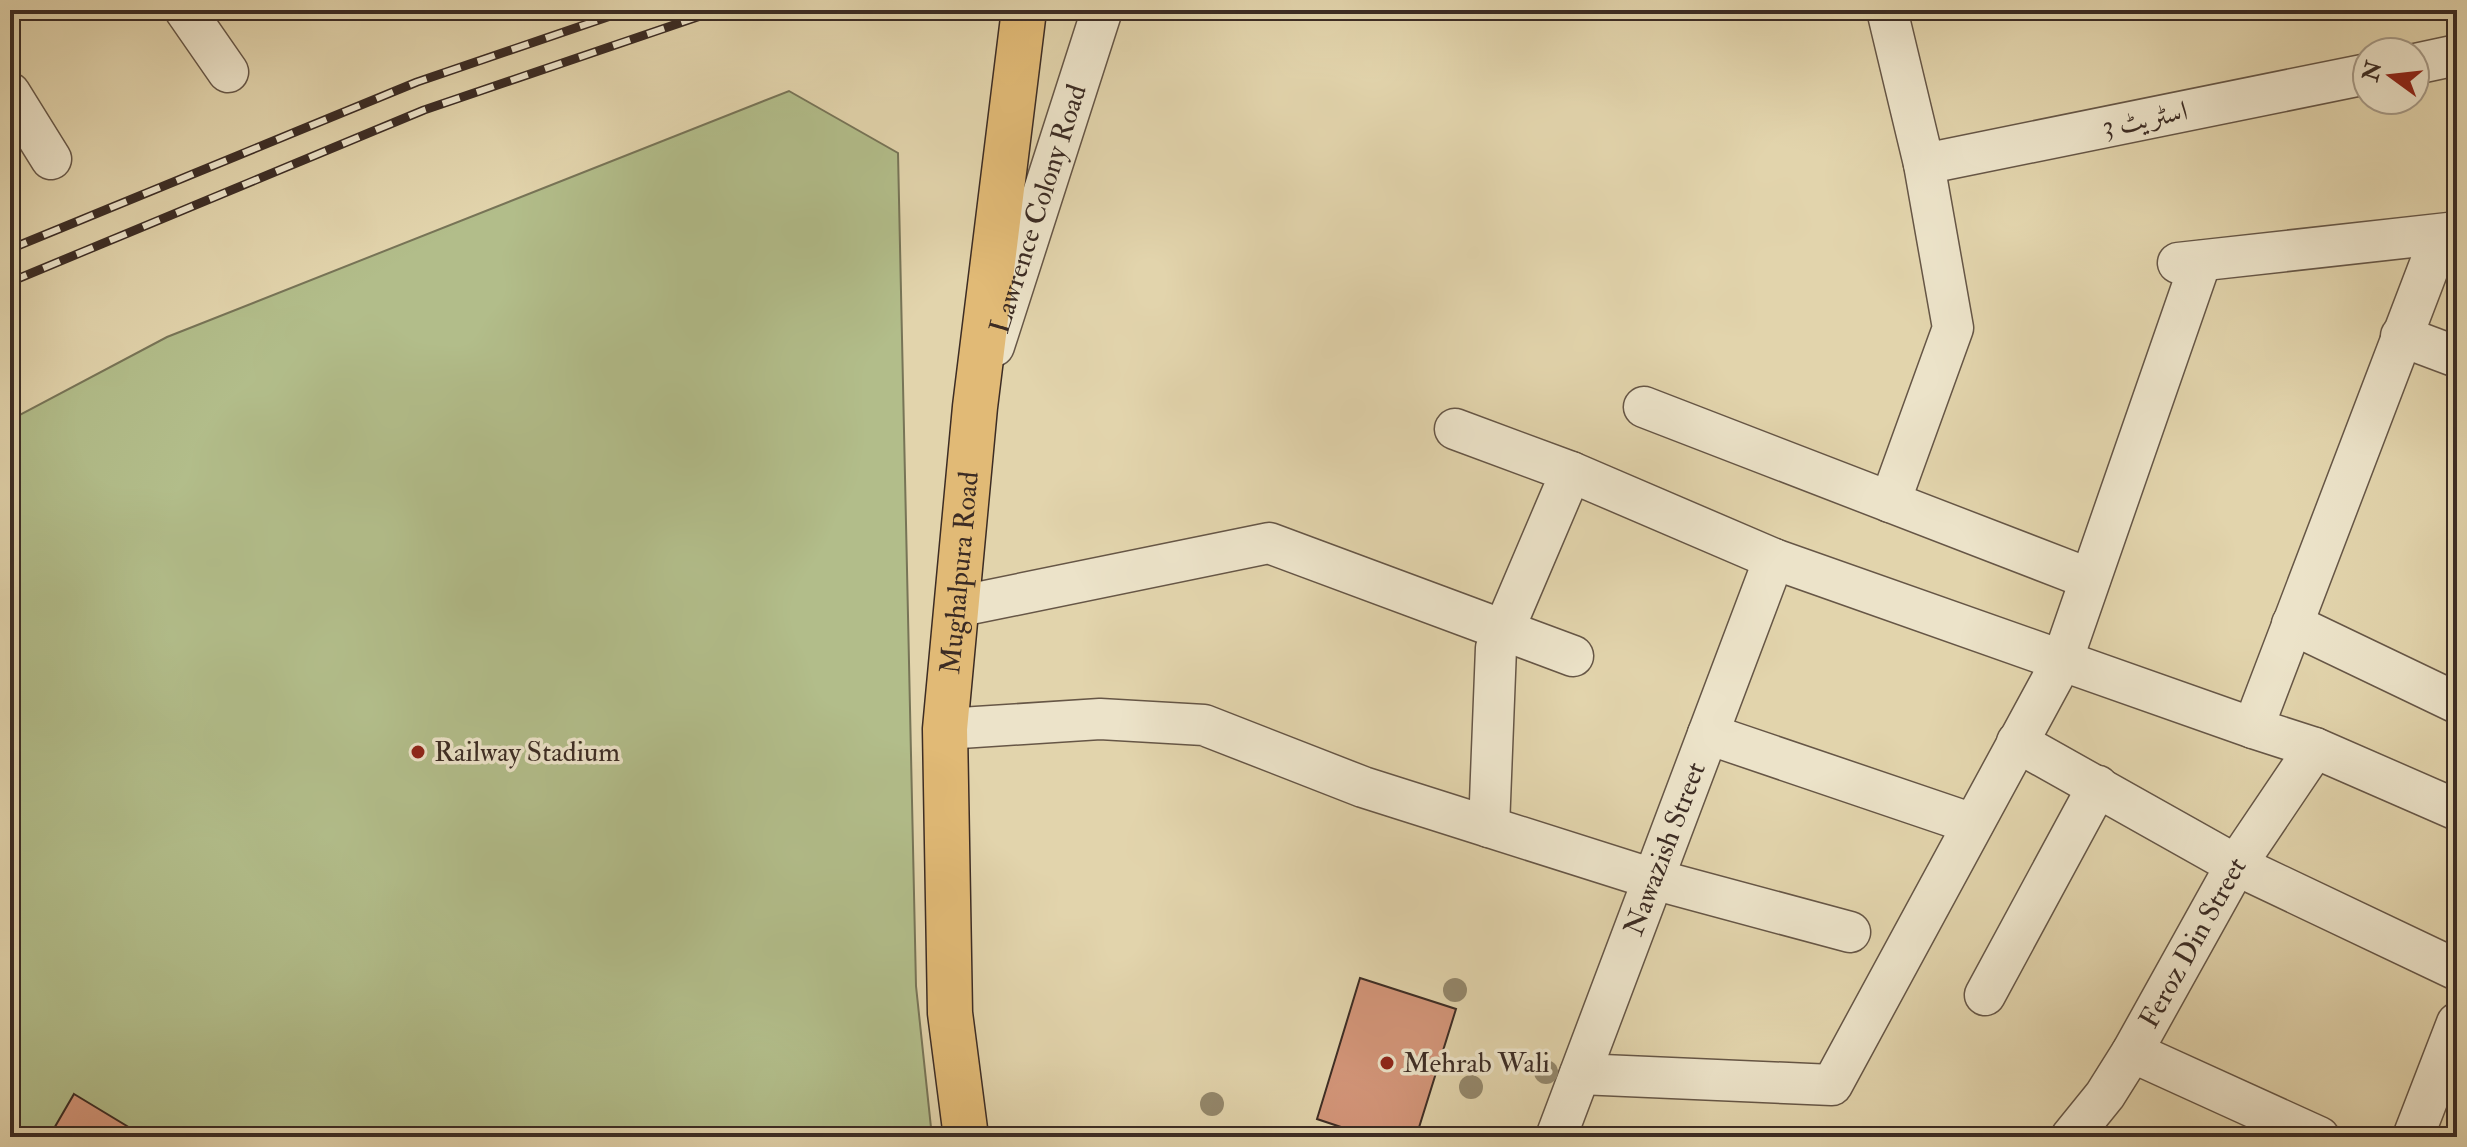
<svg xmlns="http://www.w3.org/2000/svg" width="2467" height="1147" viewBox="0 0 2467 1147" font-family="'IM FELL Double Pica',Amiri,serif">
  <rect width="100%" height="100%" fill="#e2d4ac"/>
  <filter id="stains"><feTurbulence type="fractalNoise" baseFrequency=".0025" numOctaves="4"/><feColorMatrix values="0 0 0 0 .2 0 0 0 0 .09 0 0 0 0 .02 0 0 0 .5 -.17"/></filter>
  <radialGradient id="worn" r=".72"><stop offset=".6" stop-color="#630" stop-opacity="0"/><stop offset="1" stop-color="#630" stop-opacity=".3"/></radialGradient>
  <path fill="#b2bd8a" stroke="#777457" stroke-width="2" d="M789 91 898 153 916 986 932 1137H10V420L167 337Z"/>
  <path fill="#d4967a" stroke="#3c2c24" stroke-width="2" d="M1360 978 1456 1009 1416 1137H1371L1317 1119Z
    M74 1094 145 1137H49Z"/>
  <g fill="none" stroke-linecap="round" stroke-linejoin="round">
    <g stroke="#665646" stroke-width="43">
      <g id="minor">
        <path d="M185 10 228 72"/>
        <path d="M1887 10 1924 164 1953 328 1890 502"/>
        <path d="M2415 64 2457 55"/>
        <path d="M10 93 51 159"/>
        <path d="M1924 164 2367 74"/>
        <path d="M2178 263 2457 232"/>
        <path d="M2401 336 2457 357"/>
        <path id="s1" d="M994 346 1102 10"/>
        <path d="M1644 407 2090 579"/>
        <path d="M1455 429 1571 472 1496 648 1489 827"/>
        <path d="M1571 472 1774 559 2253 728 2315 748 2457 810"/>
        <path d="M956 607 1269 543 1573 656"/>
        <path d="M2292 624 2457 703"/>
        <path d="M2253 728 2441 235"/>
        <path d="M945 729 1100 719 1204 725 1363 787 1489 827 1653 879 1850 932"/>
        <path d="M1708 734 1973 824"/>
        <path d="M2017 742 2236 865 2457 970"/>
        <path d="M1985 995 2098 786"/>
        <path d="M2132 1052 2319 1137"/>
        <path d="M1580 1074 1832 1085 2062 661 2201 261"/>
        <path id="s2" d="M1556 1137 1774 559"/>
        <path id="s3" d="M2071 1137 2105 1095 2132 1052 2236 865 2315 748"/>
        <path d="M2413 1137 2457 1023"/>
      </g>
    </g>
    <g stroke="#3c2c24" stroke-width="47">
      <g id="major">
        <path id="s4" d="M966 1137 950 1013 945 729 975 407 1024 10"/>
      </g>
    </g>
    <use href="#minor" stroke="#ece3c9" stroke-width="40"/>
    <use href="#major" stroke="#e1ba76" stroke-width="44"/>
    <g stroke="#3c2c24" stroke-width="9">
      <path id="rail" d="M10 249 417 82 628 10
        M10 282 424 110 718 10"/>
    </g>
    <use href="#rail" stroke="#ece3c9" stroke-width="6" stroke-dasharray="18" stroke-linecap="butt"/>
  </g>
  <g fill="#94886c">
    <circle cx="1455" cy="990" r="12"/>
    <circle cx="1546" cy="1072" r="12"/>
    <circle cx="1471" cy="1087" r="12"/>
    <circle cx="1212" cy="1104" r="12"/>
  </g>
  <g fill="#8f2418" stroke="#ece3c9" stroke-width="3">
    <circle cx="418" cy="752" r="8"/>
    <circle cx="1387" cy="1063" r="8"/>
  </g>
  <g text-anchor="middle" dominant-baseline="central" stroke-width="7" stroke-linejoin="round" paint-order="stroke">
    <g font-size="28" fill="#3c2c24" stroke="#ece3c9">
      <text transform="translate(2145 119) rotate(-11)">اسٹریٹ 3</text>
      <text stroke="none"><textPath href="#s1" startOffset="144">Lawrence Colony Road</textPath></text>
      <text stroke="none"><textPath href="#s4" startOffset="566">Mughalpura Road</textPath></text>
      <text stroke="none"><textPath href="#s2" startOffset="308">Nawazish Street</textPath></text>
      <text stroke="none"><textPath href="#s3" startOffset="230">Feroz Din Street</textPath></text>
    </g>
    <g font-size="28" fill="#3c2c24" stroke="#ece3c9" text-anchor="start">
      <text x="434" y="752">Railway Stadium</text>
      <text x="1403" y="1063">Mehrab Wali</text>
    </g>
  </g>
  <rect width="2467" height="1147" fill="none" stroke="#e2d4ac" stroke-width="40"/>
  <rect x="12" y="12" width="2443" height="1123" fill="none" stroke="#3c2c24" stroke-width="4"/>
  <rect x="20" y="20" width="2427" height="1107" fill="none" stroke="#3c2c24" stroke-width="2"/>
  <g transform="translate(2391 76) rotate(285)"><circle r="38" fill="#ece3c9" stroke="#a69a87" stroke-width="2"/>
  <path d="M0-6L14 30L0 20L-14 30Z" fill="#8f2418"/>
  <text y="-12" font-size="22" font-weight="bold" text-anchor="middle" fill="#3c2c24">N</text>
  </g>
  <rect width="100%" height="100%" filter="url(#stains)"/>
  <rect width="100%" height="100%" fill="url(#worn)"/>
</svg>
